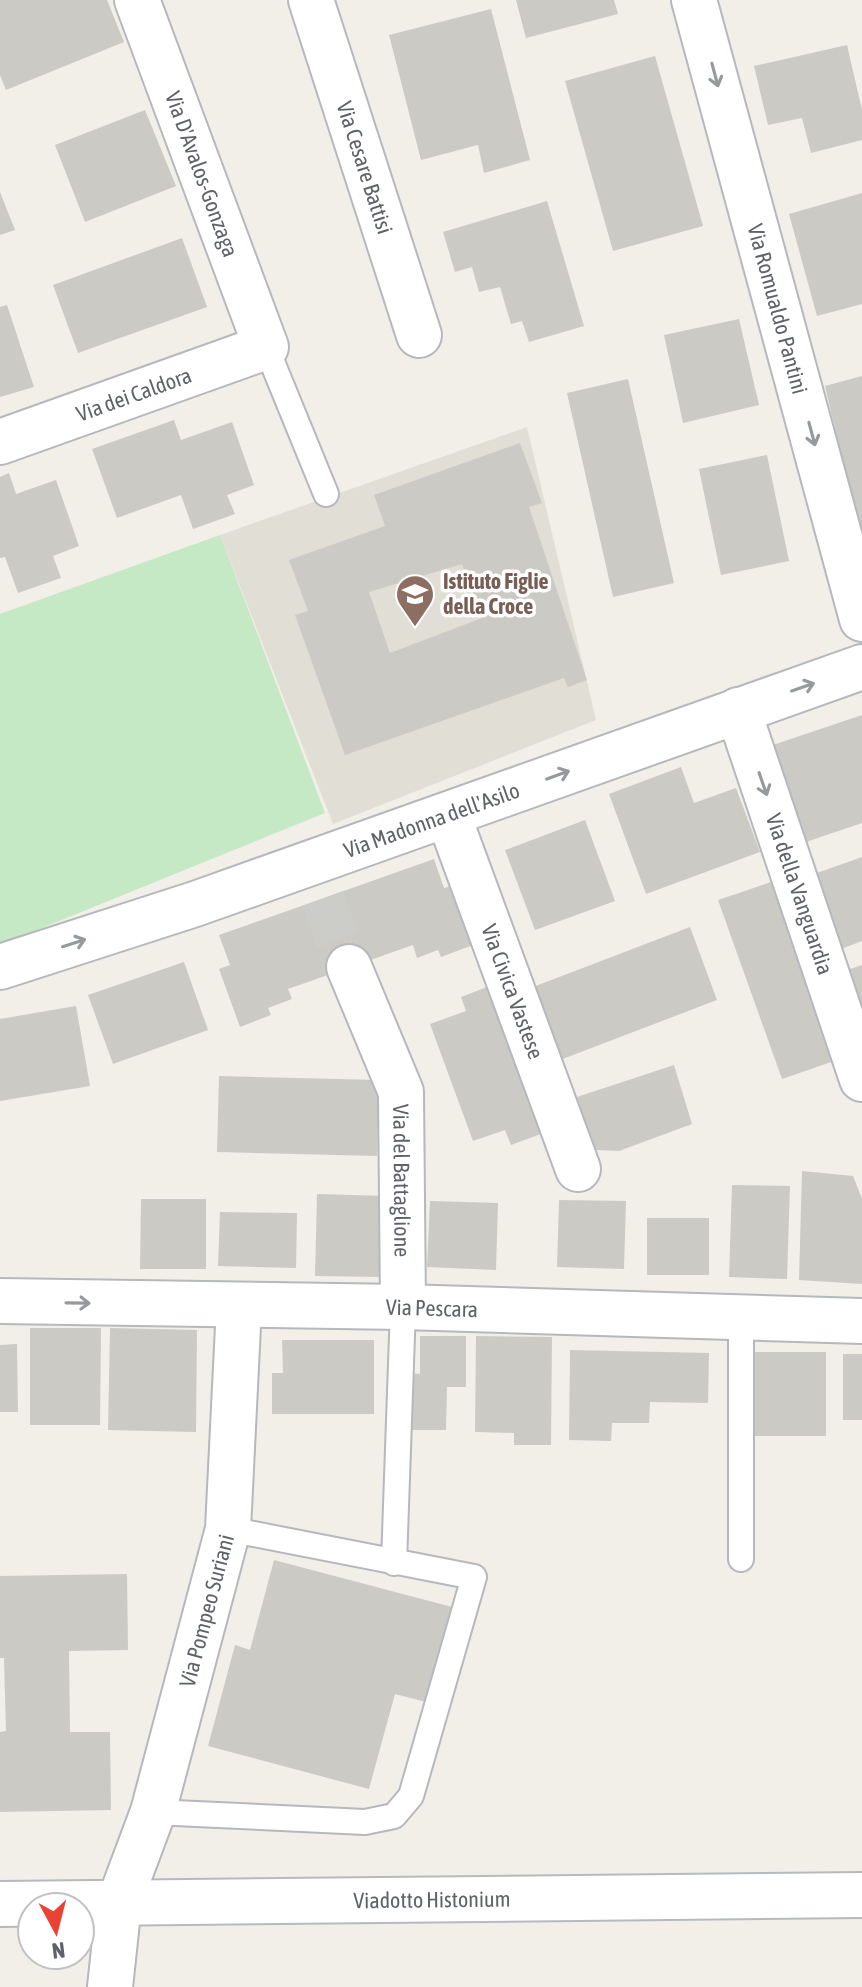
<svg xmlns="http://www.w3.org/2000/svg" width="862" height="1987" viewBox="0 0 862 1987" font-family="'Asap Condensed',sans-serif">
  <rect width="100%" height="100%" fill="#f1efe8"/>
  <path fill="#e1ded6" d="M527 427 596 720 333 824 220 535Z"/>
  <path fill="#c5e8c5" d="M220 535 325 813 0 945V614Z"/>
  <path fill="#cccac5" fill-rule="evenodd" d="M0 0H107L124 42 6 90 0 75Z
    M516 0H614L618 14 526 38Z
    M491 9 530 160 484 173 478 145 421 160 389 35Z
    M847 45 862 110V140L811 153 802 118 768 125 754 66Z
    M655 56 703 226 613 251 565 81Z
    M145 110 176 186 85 222 55 145Z
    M0 192 15 230 0 235Z
    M862 193V304L817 316 789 214Z
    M547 201 584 326 529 342 522 321 511 324 500 287 479 292 472 267 455 272 443 232Z
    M182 238 207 307 78 353 53 285Z
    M7 305 34 387 0 397V307Z
    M739 319 759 405 683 423 664 335Z
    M862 376V539H861L825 386Z
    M628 379 674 583 613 597 567 393Z
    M174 420 181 440 232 422 254 485 227 495 235 514 193 529 181 495 117 518 92 449Z
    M520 443 542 503 529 507 587 680 568 687 564 678 345 755 295 615 308 611 289 560 385 526 374 495ZM462 564 482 618 390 653 369 592Z
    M767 455 789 561 721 575 699 469Z
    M9 473 16 494 56 480 79 546 53 556 61 578 18 593 5 557 0 558V477Z
    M862 715V823L800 844 767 747Z
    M681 767 694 803 736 788 760 852 646 894 609 794Z
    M585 820 615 901 535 930 505 850Z
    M862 857V941L841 949 814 874Z
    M434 859 444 888 452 886 473 945 441 957 438 950 417 958 413 945 288 989 292 999 268 1008 271 1015 240 1027 219 969 230 965 219 935Z
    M771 882 834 1061 782 1079 718 900Z
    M690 927 717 1000 560 1060 533 987Z
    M184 962 208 1030 113 1064 88 995Z
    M862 965V1012L847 970Z
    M495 984 549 1131 511 1145 505 1130 473 1141 430 1024 466 1011 461 997Z
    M76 1006 90 1086 0 1101V1019Z
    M674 1065 692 1124 619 1151 596 1150 577 1097Z
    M219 1076 379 1080 377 1156 217 1152Z
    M802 1171 853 1176 862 1199V1284L799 1280Z
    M732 1185 790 1186 787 1279 729 1277Z
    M317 1194 387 1196 384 1277 315 1276Z
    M141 1199H206V1269H140Z
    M559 1200 626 1201 624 1269 557 1267Z
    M430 1201 498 1203 496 1270 427 1267Z
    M220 1212 297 1213 296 1268 218 1266Z
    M647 1218H709V1275H647Z
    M30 1328H101L100 1425H30Z
    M110 1328 197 1330 196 1432 108 1430Z
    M420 1336H466V1387H447L446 1430H409L410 1373 420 1374Z
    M476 1336 552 1337 551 1445H514V1433L475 1432Z
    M282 1340H374V1414H272V1373H283Z
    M17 1344 18 1412H0V1345Z
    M570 1350 709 1353 708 1403 650 1402 649 1423H612L611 1441 569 1440Z
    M751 1352H826V1436H750Z
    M843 1354H862V1420H843Z
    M274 1560 452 1607 426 1702 395 1694 369 1789 208 1746 235 1645 250 1650Z
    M127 1574 128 1650 69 1651 70 1732H110L111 1810 0 1812V1732L6 1731 4 1658H0V1576Z"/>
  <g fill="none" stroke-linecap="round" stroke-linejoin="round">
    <path stroke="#ccccc8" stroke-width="44" stroke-dasharray="44 22" stroke-linecap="butt" d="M322 899 349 967"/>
    <g stroke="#b5b8bc" stroke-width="28">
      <path id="service" d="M266 347 326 494
        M741 1317V1559
        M394 1563 403 1307
        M153 1812 365 1822 394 1816 411 1796 474 1577 228 1529"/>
    </g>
    <g stroke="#b5b8bc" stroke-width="48">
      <g id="minor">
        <path id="s1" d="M311 0 419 335"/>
        <path id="s2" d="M694 0 862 619"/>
        <path id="s3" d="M0 442 266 347 137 0"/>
        <path id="s4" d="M738 710 862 1079"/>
        <path id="s5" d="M448 815 578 1169"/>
        <path id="s6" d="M0 967 195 904 862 667"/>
        <path id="s7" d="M349 967 401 1092 403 1307"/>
        <path id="s8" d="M0 1301 403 1307 862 1321"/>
        <path id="s9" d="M110 1987 119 1903 153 1812 228 1529 239 1306"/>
      </g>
    </g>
    <g stroke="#b6babf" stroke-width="48">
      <g id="secondary">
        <path id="s10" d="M0 1904 862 1895"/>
      </g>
    </g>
    <use href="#service" stroke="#fff" stroke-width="24"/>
    <use href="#minor" stroke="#fff" stroke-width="44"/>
    <use href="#secondary" stroke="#fff" stroke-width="44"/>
  </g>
  <defs><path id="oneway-shaft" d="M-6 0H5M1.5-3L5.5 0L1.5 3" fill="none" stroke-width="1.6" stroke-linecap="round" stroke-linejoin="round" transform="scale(2)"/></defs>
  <g stroke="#979a9d">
    <use href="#oneway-shaft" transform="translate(715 75) rotate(75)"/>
    <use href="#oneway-shaft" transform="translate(812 434) rotate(75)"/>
    <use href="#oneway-shaft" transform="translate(803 687) rotate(-19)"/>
    <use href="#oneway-shaft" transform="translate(558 775) rotate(-20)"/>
    <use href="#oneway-shaft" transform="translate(763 784) rotate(71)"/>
    <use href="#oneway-shaft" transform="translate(74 943) rotate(-18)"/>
    <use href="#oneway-shaft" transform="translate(78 1303) rotate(1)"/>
  </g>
  <defs>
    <g id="school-pin" transform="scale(2)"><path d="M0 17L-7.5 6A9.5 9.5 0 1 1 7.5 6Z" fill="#8d6e63" stroke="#fff"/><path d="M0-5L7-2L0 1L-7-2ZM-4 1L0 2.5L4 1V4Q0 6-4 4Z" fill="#fff"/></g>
  </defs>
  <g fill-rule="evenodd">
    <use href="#school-pin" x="415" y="594"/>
  </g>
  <g text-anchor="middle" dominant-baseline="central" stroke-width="7" stroke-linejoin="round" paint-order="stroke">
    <g font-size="22" fill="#5f6368" stroke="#fff">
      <text stroke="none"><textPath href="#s1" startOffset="176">Via Cesare Battisi</textPath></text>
      <text transform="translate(202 174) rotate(70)">Via D'Avalos-Gonzaga</text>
      <text stroke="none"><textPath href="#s2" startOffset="320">Via Romualdo Pantini</textPath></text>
      <text stroke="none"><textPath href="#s3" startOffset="142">Via dei Caldora</textPath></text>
      <text stroke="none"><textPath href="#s6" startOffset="456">Via Madonna dell'Asilo</textPath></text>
      <text stroke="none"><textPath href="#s4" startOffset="194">Via della Vanguardia</textPath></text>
      <text stroke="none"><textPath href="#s5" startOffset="188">Via Civica Vastese</textPath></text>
      <text stroke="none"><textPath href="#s7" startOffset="224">Via del Battaglione</textPath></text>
      <text stroke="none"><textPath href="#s8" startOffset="432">Via Pescara</textPath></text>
      <text stroke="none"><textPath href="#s9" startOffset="390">Via Pompeo Suriani</textPath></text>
      <text stroke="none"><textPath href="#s10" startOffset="432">Viadotto Histonium</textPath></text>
    </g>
    <g font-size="22" font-weight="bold" fill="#785e54" stroke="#fff" text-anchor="start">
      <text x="443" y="581">Istituto Figlie<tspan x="443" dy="25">della Croce</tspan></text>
    </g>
  </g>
  <g transform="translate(56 1931) rotate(173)"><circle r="38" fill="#ffffff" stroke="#bfc1c3" stroke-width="2"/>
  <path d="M0-6L14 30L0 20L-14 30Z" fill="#ea4335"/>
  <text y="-12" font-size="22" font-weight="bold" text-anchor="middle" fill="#5f6368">N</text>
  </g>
</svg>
